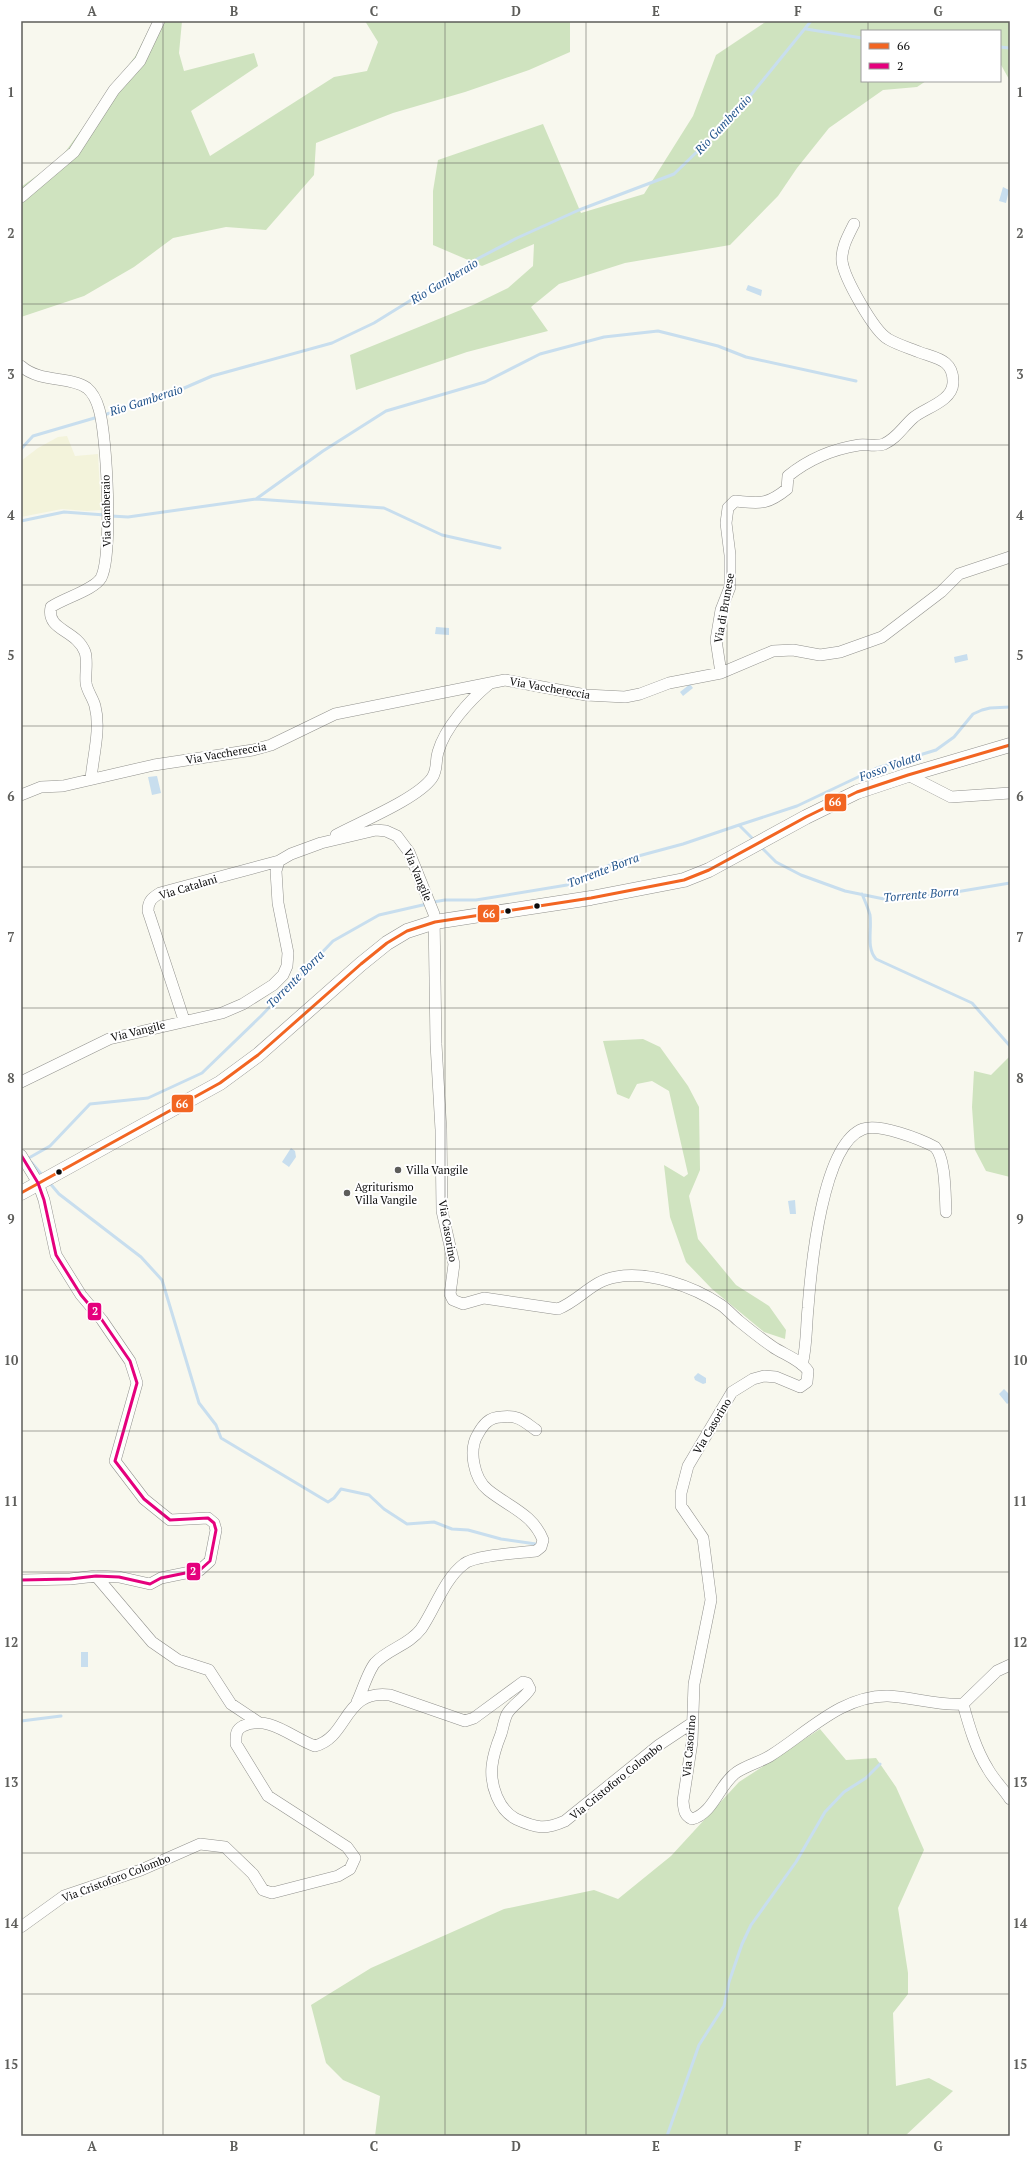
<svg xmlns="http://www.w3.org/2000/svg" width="1031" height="2157" viewBox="0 0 1031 2157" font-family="'PT Serif',serif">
  <rect width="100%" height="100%" fill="#f8f8ee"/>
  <path fill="#f3f3db" d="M67 436 75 456 98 454 101 510 87 511 62 509 21 517V461L38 448 58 437Z"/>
  <path fill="#cfe3bf" d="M153 21H182L179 53 184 71 254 53 258 66 191 111 210 156 334 77 367 71 378 42 365 21H570V52L529 70 465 92 393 113 316 143 314 175 266 230 226 227 173 238 134 267 84 296 21 317V187L60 159 136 55Z
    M767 21H1010V81L1000 63V31H862V81H926L917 87 883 90 829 128 797 168 778 196 730 245 625 263 559 284 531 307 548 331 467 352 356 390 350 355 473 305 508 288 533 266 534 244 482 266 433 245V191L438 160 543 124 581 213 644 194 693 116 716 55Z
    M643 1039 660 1047 688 1086 699 1107 700 1170 689 1196 698 1239 736 1285 769 1306 786 1330 785 1339 764 1332 712 1289 686 1262 670 1217 664 1165 684 1177 688 1174 669 1091 652 1081 637 1084 629 1099 617 1094 603 1041Z
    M1010 1056V1177L986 1171 975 1150 972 1107 974 1071 991 1075Z
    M820 1729 846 1760 876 1758 896 1787 924 1850 898 1908 908 1973V1994L893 2013 896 2086 929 2078 953 2091 905 2136H375L380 2096 343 2080 326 2063 311 2005 371 1968 504 1909 594 1890 618 1899 671 1856 739 1782Z"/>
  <path fill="#c8deee" d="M1003 187 1009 190 1006 203 999 201Z
    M748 285 762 290 761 296 746 290Z
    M436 627 449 628V635L435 634Z
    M967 654 968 660 955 663 954 657Z
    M690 684 693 688 683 696 680 692Z
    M157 776 161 793 152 795 148 777Z
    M291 1148 295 1151 296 1157 289 1167 282 1162Z
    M795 1200 796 1214H790L788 1201Z
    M698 1373 706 1378V1383L703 1384 695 1380 694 1377Z
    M1004 1389 1010 1395V1402L1007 1404 999 1394Z
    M81 1652H88V1667H81Z"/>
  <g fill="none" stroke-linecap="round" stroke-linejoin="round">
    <path stroke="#c8deee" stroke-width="3" d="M806 29 862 38
      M1000 47 1010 48
      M104 415 182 389 212 376 332 343 374 323 479 258 517 238 579 210 674 174 733 117 811 21
      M21 449 33 436 98 417
      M256 499 384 508 442 535 500 548
      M111 516 128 517 256 499 323 451 386 411 485 382 540 354 604 337 658 331 718 346 746 357 856 381
      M21 521 64 512 105 515
      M739 825 797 806 877 768 936 750 954 737 973 714 982 710 990 708 1010 707
      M760 846 776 862 801 875 845 891 884 899 938 895 1010 883
      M862 894C865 901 868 908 870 915 872 930 866 948 876 959L972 1003 1010 1046
      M433 902 445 900H476L567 885 616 862 683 844 739 825 755 841
      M27 1159 50 1146 90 1104 148 1098 202 1073 261 1016 333 941 379 915 427 904
      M31 1162 43 1176
      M48 1181 59 1194 141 1257 162 1280 199 1403 216 1425 221 1438 328 1502 334 1498 341 1489 369 1495 384 1509 407 1524 434 1522 452 1529 468 1530 501 1539 536 1544
      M21 1721 61 1716
      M667 2136 699 2045 724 2006 729 1982 742 1944 751 1925 796 1862 825 1812 844 1792 866 1778 880 1764"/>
    <g stroke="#91918d" stroke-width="12">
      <path id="minor" d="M21 197 74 152 114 90 140 61 159 21
        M21 366C40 383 70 376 87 388 93 393 97 402 99 409 107 435 113 556 101 578 94 590 64 598 51 607 46 631 76 629 85 652 88 661 85 673 86 683 87 691 93 698 95 706 101 729 93 756 91 779
        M721 673 716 640 721 610 730 587V555L726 523 728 508 735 501C759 503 766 506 787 489L788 476C809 459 833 449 859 445 867 444 876 447 884 444 897 438 902 428 913 418 924 408 952 402 953 383 954 359 935 358 919 352 909 348 896 344 888 339 874 331 844 278 842 261 841 248 848 236 854 224
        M908 775 951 797 1010 793
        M21 795 41 787 63 786 154 765 253 750 271 745 335 714 505 680 586 695 625 697 640 694 669 683 721 673 773 651 793 650 820 655 840 652 882 637 941 592 959 574 1010 557
        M336 835C360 822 417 799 432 778 438 769 435 762 438 752 445 727 470 700 489 684
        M184 1020 148 911C148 901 152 898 160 893L279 861
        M21 1082 109 1039 222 1013 243 1004 273 985 283 975 287 966 288 953 278 903 276 871 279 861 291 854 321 843 376 830 386 831 397 836 409 852 434 914 436 1044 441 1130 442 1211 454 1264 450 1294 453 1300 463 1304 484 1298 558 1309C579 1301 593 1280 616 1277 649 1271 693 1286 721 1305 727 1309 733 1316 739 1321 750 1330 761 1339 773 1347 783 1354 801 1360 808 1371L807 1382 800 1387 776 1377 764 1376 753 1379 732 1392 688 1466 681 1493V1506L703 1538 711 1600 694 1684 692 1742 683 1801C684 1810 684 1815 692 1819 714 1813 719 1784 737 1772 748 1765 760 1762 770 1756 807 1733 842 1695 888 1696 913 1697 938 1706 963 1704L997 1671 1010 1665
        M21 1155 38 1183 44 1200 56 1255 81 1295 102 1320 130 1361 137 1383 115 1461 144 1499 170 1520 208 1518 214 1523 216 1530 210 1561 200 1570 161 1578 150 1584 119 1577 96 1576 70 1579 21 1580
        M802 1365C807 1346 806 1327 808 1308 811 1268 822 1144 863 1129 879 1123 920 1139 935 1147 946 1159 945 1195 946 1212
        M96 1576 152 1642 178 1660 209 1670 231 1704 258 1722
        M357 1702C362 1692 368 1671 375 1663 388 1649 409 1645 421 1629 435 1609 444 1579 464 1564 475 1555 520 1553 536 1551L541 1547 543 1540C533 1514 509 1507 488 1490 474 1479 468 1450 478 1434 483 1425 489 1417 501 1417 518 1415 522 1420 536 1430
        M963 1704C969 1726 976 1750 988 1769 994 1780 1003 1788 1010 1799
        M21 1927 64 1896 141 1870 200 1844 225 1847 253 1874 263 1890 272 1893 338 1876 350 1869 355 1858 347 1847 268 1796 236 1744C236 1736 235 1730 243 1726 269 1714 292 1738 315 1746 349 1737 343 1689 390 1695L465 1721 474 1718 523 1682 527 1683 530 1689C524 1699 512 1705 507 1714 504 1720 503 1728 501 1734 497 1744 493 1756 492 1766 490 1786 499 1810 516 1819 536 1828 545 1830 565 1821L659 1745 692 1723"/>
    </g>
    <g stroke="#91918d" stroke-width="15">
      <path id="tertiary" d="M21 1193 220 1083 258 1055 361 964 387 943 407 931 435 922 591 898 684 880 709 870 806 817 857 792 908 775 1010 745"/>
    </g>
    <use href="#minor" stroke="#fefefc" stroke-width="11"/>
    <use href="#tertiary" stroke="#fefefc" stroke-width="14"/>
    <g stroke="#fff" stroke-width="6">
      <path id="bus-1" d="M21 1193 220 1083 258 1055 361 964 387 943 407 931 435 922 591 898 684 880 709 870 806 817 857 792 908 775 1010 745"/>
    </g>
    <g stroke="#fff" stroke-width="6">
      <path id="bus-2" d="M21 1155 38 1183 44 1200 56 1255 81 1295 102 1320 130 1361 137 1383 115 1461 144 1499 170 1520 208 1518 214 1523 216 1530 210 1561 200 1570 161 1578 150 1584 119 1577 96 1576 70 1579 21 1580"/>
    </g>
    <use href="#bus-1" stroke="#f26522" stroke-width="3"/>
    <use href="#bus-2" stroke="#e5007d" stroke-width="3"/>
  </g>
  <path fill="none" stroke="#5d5d5a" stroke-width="1" stroke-opacity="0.55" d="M163 21V2136M304 21V2136M445 21V2136M586 21V2136M727 21V2136M868 21V31M868 81V2136M21 163H1010M21 304H1010M21 445H1010M21 585H1010M21 726H1010M21 867H1010M21 1008H1010M21 1149H1010M21 1290H1010M21 1431H1010M21 1572H1010M21 1712H1010M21 1853H1010M21 1994H1010"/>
  <g fill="#0a0a0a" stroke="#fff" stroke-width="1.5">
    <circle cx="537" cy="906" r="3.5"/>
    <circle cx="508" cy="911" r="3.5"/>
    <circle cx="59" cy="1172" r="3.5"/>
  </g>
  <g fill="#5d5d5a" stroke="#fff" stroke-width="1.5">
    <circle cx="398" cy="1170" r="4"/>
    <circle cx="347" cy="1193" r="4"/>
  </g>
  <g text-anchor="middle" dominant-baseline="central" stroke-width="4" stroke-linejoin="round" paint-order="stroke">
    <g font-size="11" fill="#0a0a0a" stroke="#fff">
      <text transform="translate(106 511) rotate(-91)">Via Gamberaio</text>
      <text transform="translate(724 608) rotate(-80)">Via di Brunese</text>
      <text transform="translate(550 688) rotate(10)">Via Vacchereccia</text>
      <text transform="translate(226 753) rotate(-10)">Via Vacchereccia</text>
      <text transform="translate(418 875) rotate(67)">Via Vangile</text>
      <text transform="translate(188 887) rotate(-17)">Via Catalani</text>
      <text transform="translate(138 1031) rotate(-14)">Via Vangile</text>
      <text transform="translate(448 1231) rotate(80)">Via Casorino</text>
      <text transform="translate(712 1426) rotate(-59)">Via Casorino</text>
      <text transform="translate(689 1746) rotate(-85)">Via Casorino</text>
      <text transform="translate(616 1781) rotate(-39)">Via Cristoforo Colombo</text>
      <text transform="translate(116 1878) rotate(-21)">Via Cristoforo Colombo</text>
    </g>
    <g font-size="11" fill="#0a0a0a" stroke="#fff" text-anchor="start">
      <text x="406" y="1170">Villa Vangile</text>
      <text x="355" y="1187">Agriturismo<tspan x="355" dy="13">Villa Vangile</tspan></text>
    </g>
    <g font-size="12" font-style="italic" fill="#22548c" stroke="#fff">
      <text transform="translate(723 124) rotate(-47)">Rio Gamberaio</text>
      <text transform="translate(444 281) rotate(-31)">Rio Gamberaio</text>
      <text transform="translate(146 400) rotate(-18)">Rio Gamberaio</text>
      <text transform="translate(890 766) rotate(-20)">Fosso Volata</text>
      <text transform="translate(603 870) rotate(-21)">Torrente Borra</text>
      <text transform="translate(921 894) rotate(-5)">Torrente Borra</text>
      <text transform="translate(295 979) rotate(-45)">Torrente Borra</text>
    </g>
  </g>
  <g stroke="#fff" stroke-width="1.5">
    <rect x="824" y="793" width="23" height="19" rx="4" fill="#f26522"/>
    <rect x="477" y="904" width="23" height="19" rx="4" fill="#f26522"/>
    <rect x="171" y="1094" width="23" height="19" rx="4" fill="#f26522"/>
    <rect x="87" y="1302" width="15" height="19" rx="4" fill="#e5007d"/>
    <rect x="186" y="1562" width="15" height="19" rx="4" fill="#e5007d"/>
  </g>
  <g font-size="11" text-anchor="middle" font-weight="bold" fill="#fff">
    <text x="835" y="806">66</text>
    <text x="489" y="918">66</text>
    <text x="182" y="1108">66</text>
    <text x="95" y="1315">2</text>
    <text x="193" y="1575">2</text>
  </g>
  <rect width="1031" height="2157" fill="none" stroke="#ffffff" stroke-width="44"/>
  <rect x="861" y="30" width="140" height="52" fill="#ffffff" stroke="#9d9d9d"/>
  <rect x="869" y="43" width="20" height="6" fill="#f26522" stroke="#9d9d9d"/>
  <text x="897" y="50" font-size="12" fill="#0a0a0a">66</text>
  <rect x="869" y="63" width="20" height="6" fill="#e5007d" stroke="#9d9d9d"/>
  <text x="897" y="70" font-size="12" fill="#0a0a0a">2</text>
  <rect x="22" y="22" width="987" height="2113" fill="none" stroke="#5d5d5a" stroke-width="1.5"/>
  <g font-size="13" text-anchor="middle" font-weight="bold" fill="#5d5d5a">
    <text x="92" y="16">A</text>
    <text x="234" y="16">B</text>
    <text x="374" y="16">C</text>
    <text x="516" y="16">D</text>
    <text x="656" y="16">E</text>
    <text x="798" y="16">F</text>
    <text x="938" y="16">G</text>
    <text x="11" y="97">1</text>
    <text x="1020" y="97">1</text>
    <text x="11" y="238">2</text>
    <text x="1020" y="238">2</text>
    <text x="11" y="379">3</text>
    <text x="1020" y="379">3</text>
    <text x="11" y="520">4</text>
    <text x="1020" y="520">4</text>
    <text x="11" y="660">5</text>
    <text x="1020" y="660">5</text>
    <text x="11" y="801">6</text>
    <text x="1020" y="801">6</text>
    <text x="11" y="942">7</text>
    <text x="1020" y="942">7</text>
    <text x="11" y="1083">8</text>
    <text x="1020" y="1083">8</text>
    <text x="11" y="1224">9</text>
    <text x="1020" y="1224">9</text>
    <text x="11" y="1365">10</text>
    <text x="1020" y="1365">10</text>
    <text x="11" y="1506">11</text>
    <text x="1020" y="1506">11</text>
    <text x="11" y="1647">12</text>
    <text x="1020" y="1647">12</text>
    <text x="11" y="1787">13</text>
    <text x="1020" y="1787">13</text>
    <text x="11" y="1928">14</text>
    <text x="1020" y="1928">14</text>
    <text x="11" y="2069">15</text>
    <text x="1020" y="2069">15</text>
    <text x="92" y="2151">A</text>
    <text x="234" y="2151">B</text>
    <text x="374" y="2151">C</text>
    <text x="516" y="2151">D</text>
    <text x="656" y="2151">E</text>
    <text x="798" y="2151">F</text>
    <text x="938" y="2151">G</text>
  </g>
</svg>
